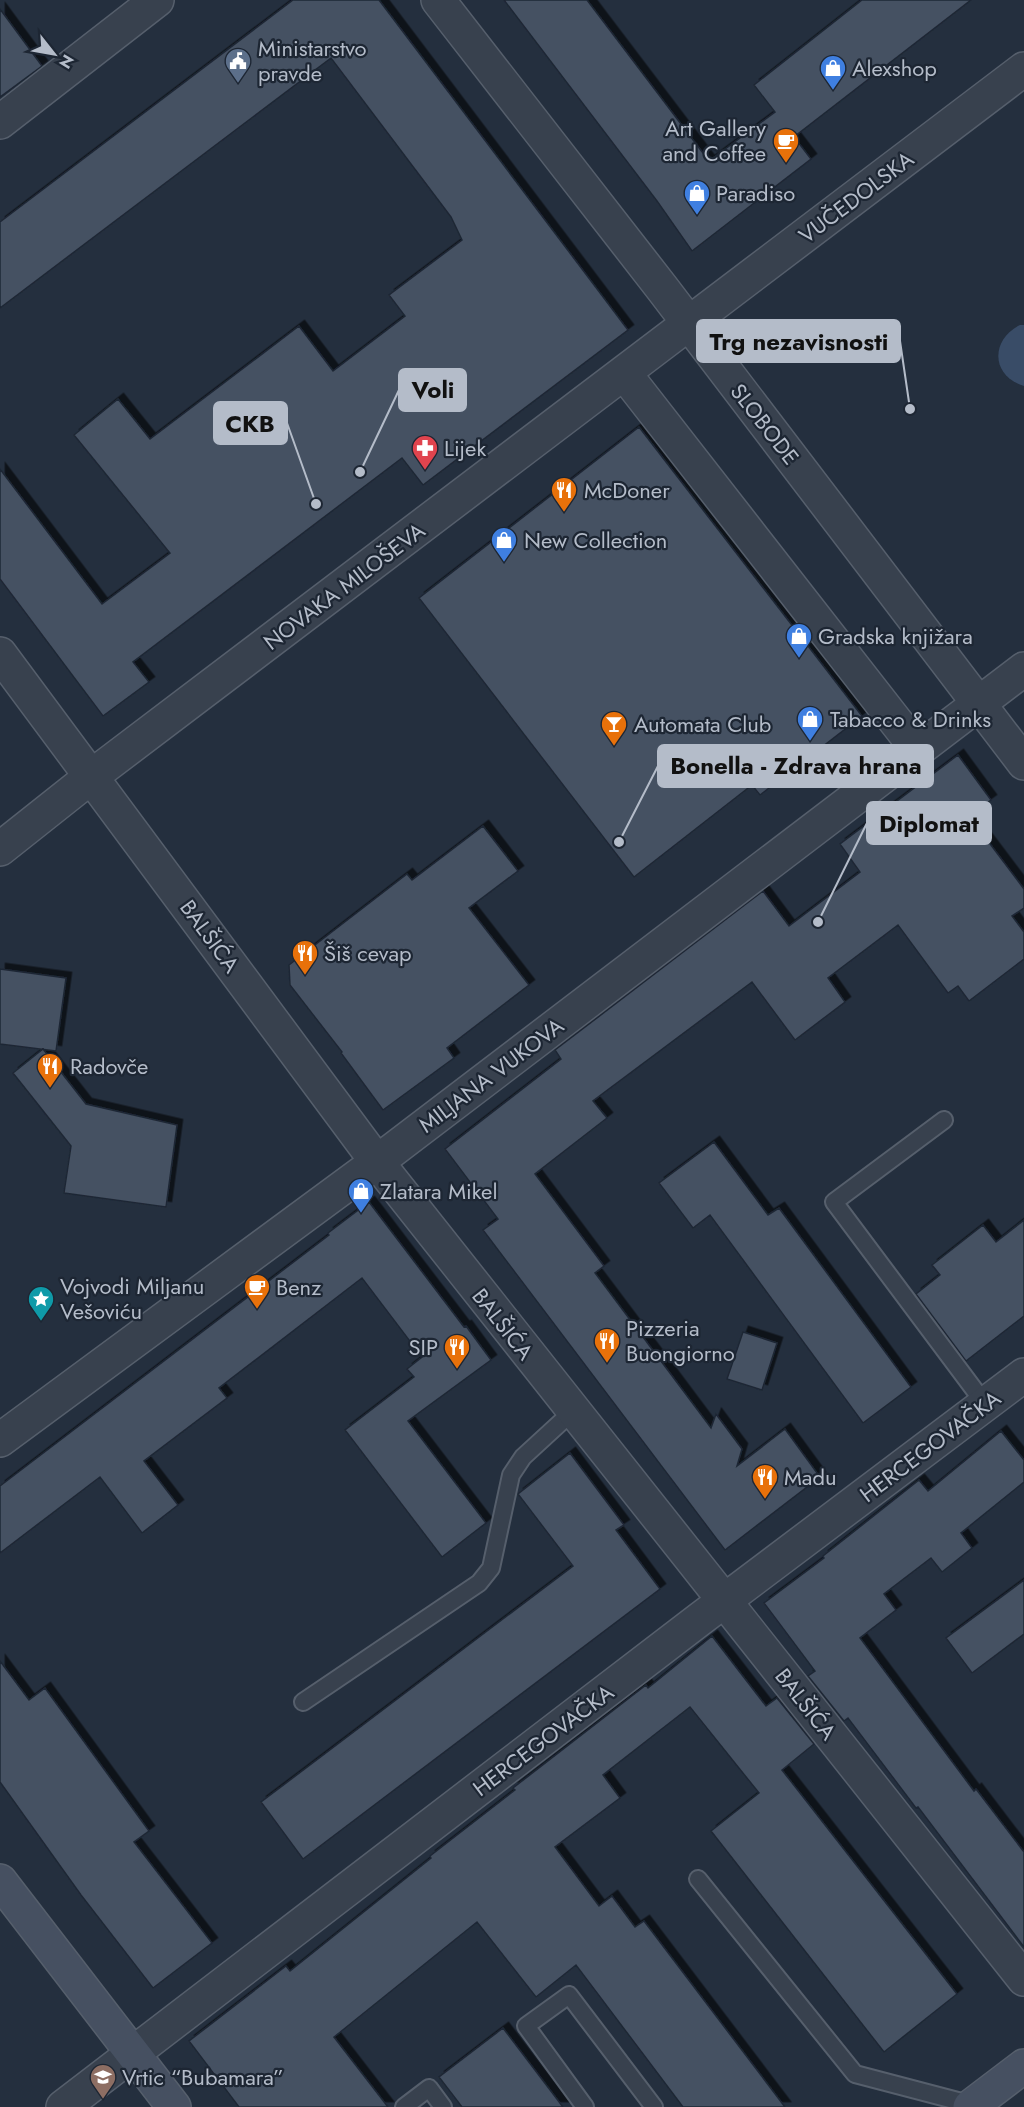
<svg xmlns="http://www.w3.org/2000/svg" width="1024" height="2107" viewBox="0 0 1024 2107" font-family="Jost,sans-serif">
  <defs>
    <filter id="shadow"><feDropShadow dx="5.5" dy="-5.5" stdDeviation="0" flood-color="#0009"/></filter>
  </defs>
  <rect width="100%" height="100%" fill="#242f3e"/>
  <path fill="#394c67" d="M1020 325H1024V386C991 376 990 340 1020 325Z"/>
  <path fill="#455162" stroke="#1f2835" stroke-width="1.5" filter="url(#shadow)" d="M293 0H379L628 330 423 485 402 458 133 662 149 682 103 716 0 579V469L102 604 170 553 74 435 118 399 150 439 299 326 333 371 405 316 389 295 462 240 451 217 331 58 0 308V222Z
    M504 0H587L709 161 775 112 754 85 862 0H971L794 137 811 159 692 251 657 201Z
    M0 9 42 66 0 97Z
    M639 427 862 716 760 795 752 785 634 877 419 598Z
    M958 755 991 800 969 816 1024 889V908L1012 916 1024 932V959L969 1001 958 986 948 993 898 925 828 978 845 1002 795 1040 752 982 593 1101 607 1118 535 1174 604 1266 595 1273 637 1329 711 1428 716 1414 742 1449 737 1466 785 1429 820 1477 725 1550 483 1230 498 1219 445 1149 561 1059 555 1050 763 891 789 926 860 872 840 844Z
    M483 826 518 871 469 908 529 985 447 1048 454 1058 383 1110 341 1053 342 1052 290 985 289 965 407 874 412 880Z
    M0 969 66 978 56 1051 0 1044Z
    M43 1049 86 1104 177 1125 166 1207 64 1193 71 1146 13 1073Z
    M714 1142 768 1215 779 1208 911 1387 863 1423 710 1215 693 1228 659 1183Z
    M369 1202 464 1327 466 1326 491 1360 408 1421 486 1523 442 1557 345 1430 414 1377 407 1369 422 1357 362 1278 219 1388 227 1398 144 1461 178 1505 142 1533 100 1477 0 1553V1486L329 1235 328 1233Z
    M1024 1220V1316L966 1361 916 1294 940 1275 932 1265 983 1225 996 1242Z
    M743 1332 777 1343 762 1390 727 1379Z
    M1001 1431 1024 1460V1482L961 1533 972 1548 942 1572 931 1558 884 1594 896 1610 860 1638 974 1791 976 1789 1024 1852V1947L918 1807 916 1808 848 1718 844 1721 808 1676 815 1671 764 1603 824 1558 823 1556 919 1480 928 1491Z
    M570 1453 624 1525 616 1530 660 1589 303 1859 261 1802 573 1566 518 1494Z
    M1024 1580V1634L972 1673 946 1638Z
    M712 1636 766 1706 777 1698 814 1744 782 1770 957 1994 884 2052 711 1831 759 1793 690 1707 603 1775 620 1798 555 1847 599 1906 612 1896 635 1927 644 1921 785 2107H683L576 1965 536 1997 477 1922 334 2037 388 2107H239L189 2041 286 1966 290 1971 431 1858 430 1856 515 1790 513 1788 646 1685 648 1688Z
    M0 1661 29 1700 45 1688 149 1831 134 1842 212 1943 153 1988 81 1895 0 1782Z
    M503 2028 563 2107H462L439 2077Z"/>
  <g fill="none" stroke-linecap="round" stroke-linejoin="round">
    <g stroke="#565f6c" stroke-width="20">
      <path id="lane" d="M944 1120 834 1202 985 1404
        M303 1702 479 1583 491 1568 511 1475 523 1457 572 1412
        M698 1879 855 2074 973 2105
        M404 2107 429 2088 443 2107
        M585 2107 526 2026 569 1995 654 2107"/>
    </g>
    <g stroke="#565f6c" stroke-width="36">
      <path id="street" d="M438 0 662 288 1024 763
        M0 122 157 0
        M624 373 918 750
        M0 654 377 1162 1024 1979
        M0 849 92 776 1024 69
        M0 1440 377 1162 1024 669
        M63 2107 700 1619 1024 1375"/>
    </g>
    <g stroke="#565f6c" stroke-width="36">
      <path id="secondary" d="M0 1881 174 2107
        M970 2107 1024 2066"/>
    </g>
    <use href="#lane" stroke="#38414e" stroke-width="16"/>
    <use href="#street" stroke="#38414e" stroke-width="33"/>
    <use href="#secondary" stroke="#465061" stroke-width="33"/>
  </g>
  <defs>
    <g id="civic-pin" transform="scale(1.35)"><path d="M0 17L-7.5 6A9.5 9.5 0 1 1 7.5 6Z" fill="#5c6f8a" stroke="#1d2633"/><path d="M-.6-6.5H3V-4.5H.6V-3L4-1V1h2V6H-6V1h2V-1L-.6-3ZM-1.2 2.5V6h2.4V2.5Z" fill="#fff"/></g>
    <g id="shop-pin" transform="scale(1.35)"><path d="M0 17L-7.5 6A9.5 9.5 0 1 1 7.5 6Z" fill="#3f7fe0" stroke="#1d2633"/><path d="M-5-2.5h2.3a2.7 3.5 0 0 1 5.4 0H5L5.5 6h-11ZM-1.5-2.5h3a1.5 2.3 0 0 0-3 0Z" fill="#fff"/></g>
    <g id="cafe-pin" transform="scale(1.35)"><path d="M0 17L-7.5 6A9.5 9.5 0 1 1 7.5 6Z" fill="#e8710a" stroke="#1d2633"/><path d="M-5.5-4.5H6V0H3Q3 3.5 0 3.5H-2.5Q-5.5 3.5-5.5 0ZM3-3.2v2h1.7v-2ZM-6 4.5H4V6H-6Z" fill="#fff"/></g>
    <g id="pharmacy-pin" transform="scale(1.35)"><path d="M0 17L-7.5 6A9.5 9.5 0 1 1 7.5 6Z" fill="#e0444e" stroke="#1d2633"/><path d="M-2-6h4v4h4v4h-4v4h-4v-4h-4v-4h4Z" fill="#fff"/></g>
    <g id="restaurant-pin" transform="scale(1.35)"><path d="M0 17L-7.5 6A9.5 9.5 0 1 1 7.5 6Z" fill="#e8710a" stroke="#1d2633"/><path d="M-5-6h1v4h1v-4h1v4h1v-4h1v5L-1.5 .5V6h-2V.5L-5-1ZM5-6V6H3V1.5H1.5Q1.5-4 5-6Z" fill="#fff"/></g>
    <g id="bar-pin" transform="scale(1.35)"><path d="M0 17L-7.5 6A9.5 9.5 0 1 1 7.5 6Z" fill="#e8710a" stroke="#1d2633"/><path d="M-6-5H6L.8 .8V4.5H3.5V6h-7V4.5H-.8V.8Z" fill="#fff"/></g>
    <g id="sight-pin" transform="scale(1.35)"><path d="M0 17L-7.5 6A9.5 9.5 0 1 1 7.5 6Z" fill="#0f9aa8" stroke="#1d2633"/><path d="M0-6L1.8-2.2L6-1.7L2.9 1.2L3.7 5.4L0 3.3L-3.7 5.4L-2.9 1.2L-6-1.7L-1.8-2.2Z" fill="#fff"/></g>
    <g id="school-pin" transform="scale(1.35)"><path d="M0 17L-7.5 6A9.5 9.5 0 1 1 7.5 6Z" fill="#8d6e63" stroke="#1d2633"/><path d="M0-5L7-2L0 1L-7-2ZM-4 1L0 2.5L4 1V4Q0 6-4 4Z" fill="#fff"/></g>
  </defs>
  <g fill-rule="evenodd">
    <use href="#civic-pin" x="238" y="61"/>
    <use href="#shop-pin" x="833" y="68"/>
    <use href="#cafe-pin" x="786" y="141"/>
    <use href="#shop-pin" x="697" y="193"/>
    <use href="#pharmacy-pin" x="425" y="448"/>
    <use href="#restaurant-pin" x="564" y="490"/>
    <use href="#shop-pin" x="504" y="540"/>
    <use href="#shop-pin" x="799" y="636"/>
    <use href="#shop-pin" x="810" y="719"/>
    <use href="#bar-pin" x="614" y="724"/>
    <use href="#restaurant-pin" x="305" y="953"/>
    <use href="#restaurant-pin" x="50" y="1066"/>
    <use href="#shop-pin" x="361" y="1191"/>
    <use href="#cafe-pin" x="257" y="1287"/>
    <use href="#sight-pin" x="41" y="1299"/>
    <use href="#restaurant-pin" x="607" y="1341"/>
    <use href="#restaurant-pin" x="457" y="1347"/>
    <use href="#restaurant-pin" x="765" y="1477"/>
    <use href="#school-pin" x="103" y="2077"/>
  </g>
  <g text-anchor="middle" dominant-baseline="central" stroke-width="4.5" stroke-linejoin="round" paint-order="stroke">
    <g font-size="22" fill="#b4bcc9" stroke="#1d2633" text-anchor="start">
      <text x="258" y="48">Ministarstvo<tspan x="258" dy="25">pravde</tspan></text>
      <text x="852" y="68">Alexshop</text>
      <text x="766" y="128" text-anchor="end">Art Gallery<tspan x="766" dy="25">and Coffee</tspan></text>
      <text x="716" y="193">Paradiso</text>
      <text x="444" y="448">Lijek</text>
      <text x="584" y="490">McDoner</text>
      <text x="524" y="540">New Collection</text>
      <text x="818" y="636">Gradska knjižara</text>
      <text x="830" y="719">Tabacco &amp; Drinks</text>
      <text x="634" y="724">Automata Club</text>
      <text x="324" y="953">Šiš cevap</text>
      <text x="70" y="1066">Radovče</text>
      <text x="380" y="1191">Zlatara Mikel</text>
      <text x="60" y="1286">Vojvodi Miljanu<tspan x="60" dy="25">Vešoviću</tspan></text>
      <text x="276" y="1287">Benz</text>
      <text x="626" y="1328">Pizzeria<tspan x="626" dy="25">Buongiorno</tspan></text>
      <text x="438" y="1347" text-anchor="end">SIP</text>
      <text x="784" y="1477">Madu</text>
      <text x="122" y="2077">Vrtic “Bubamara”</text>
    </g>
    <g font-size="22" fill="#b4bcc9" stroke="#1d2633">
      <text transform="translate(856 197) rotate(-37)">VUČEDOLSKA</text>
      <text transform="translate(765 424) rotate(52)">SLOBODE</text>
      <text transform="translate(344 586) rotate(-37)">NOVAKA MILOŠEVA</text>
      <text transform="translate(210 936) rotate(54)">BALŠIĆA</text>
      <text transform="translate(491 1075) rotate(-37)">MILJANA VUKOVA</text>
      <text transform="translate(503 1324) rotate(52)">BALŠIĆA</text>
      <text transform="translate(930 1446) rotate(-37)">HERCEGOVAČKA</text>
      <text transform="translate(806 1704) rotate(52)">BALŠIĆA</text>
      <text transform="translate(543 1740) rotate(-37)">HERCEGOVAČKA</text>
    </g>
  </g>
  <path fill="none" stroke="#b4bcc9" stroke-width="2" d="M910 409L900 341M360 472L399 390M316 504L287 423M619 842L658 766M818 922L867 823"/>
  <g fill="#b4bcc9" stroke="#1d2633" stroke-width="2">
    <circle cx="910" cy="409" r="6"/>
    <circle cx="360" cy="472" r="6"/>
    <circle cx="316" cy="504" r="6"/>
    <circle cx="619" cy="842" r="6"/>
    <circle cx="818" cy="922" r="6"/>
  </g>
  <g fill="#b4bcc9" stroke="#b4bcc9" stroke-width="2">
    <rect x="697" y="320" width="203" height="42" rx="6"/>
    <rect x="399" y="369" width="67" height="42" rx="6"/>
    <rect x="214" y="402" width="73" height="42" rx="6"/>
    <rect x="658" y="745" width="275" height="42" rx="6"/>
    <rect x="867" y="802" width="124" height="42" rx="6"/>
  </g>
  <g font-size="24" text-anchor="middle" font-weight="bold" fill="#111">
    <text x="799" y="350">Trg nezavisnosti</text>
    <text x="433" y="398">Voli</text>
    <text x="250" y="432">CKB</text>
    <text x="796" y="774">Bonella - Zdrava hrana</text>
    <text x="929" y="832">Diplomat</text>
  </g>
  <g transform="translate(54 54) rotate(121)" stroke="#1d2633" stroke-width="4.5" paint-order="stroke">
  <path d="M0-4.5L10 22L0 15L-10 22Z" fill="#b4bcc9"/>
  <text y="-9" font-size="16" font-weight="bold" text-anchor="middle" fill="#b4bcc9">N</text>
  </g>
</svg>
